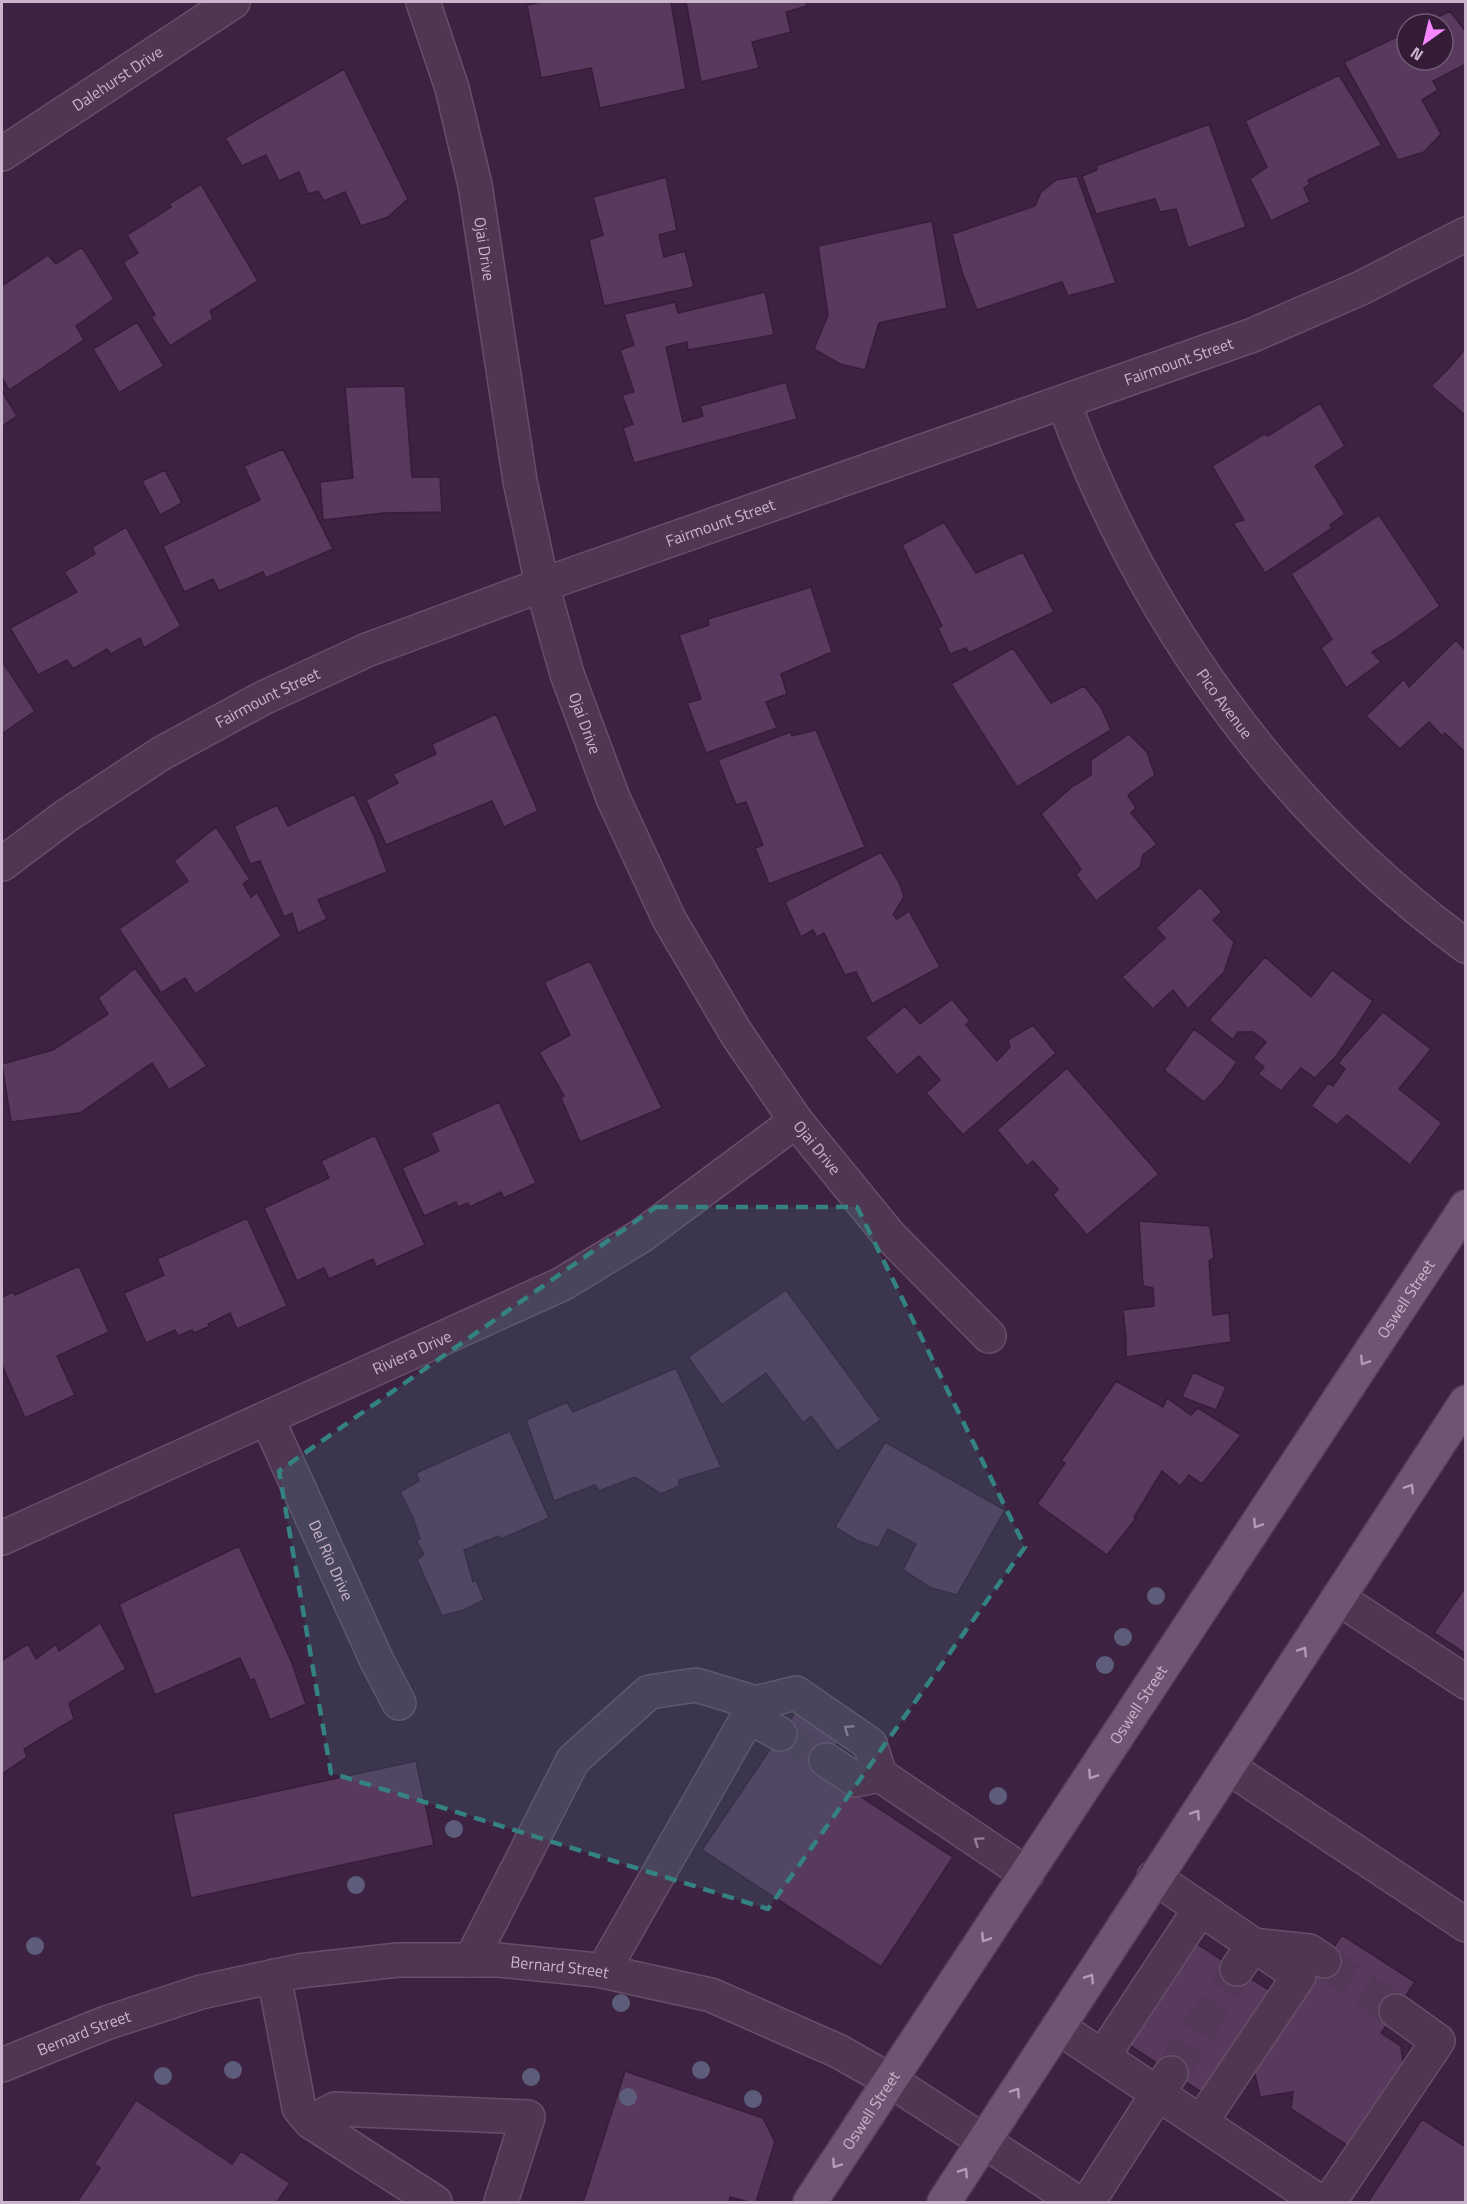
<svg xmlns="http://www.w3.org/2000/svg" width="1467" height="2204" viewBox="0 0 1467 2204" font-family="'Titillium Web',sans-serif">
  <rect width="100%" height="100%" fill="#3e2242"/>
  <path fill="#59395e" stroke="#361e39" stroke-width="1.5" d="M541 2H671L686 89 600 108 591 68 541 78 527 5Z
    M686 2H806L807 6 786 12 791 32 752 42 759 68 701 82Z
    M1450 11 1466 32V64L1433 81 1438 90 1422 100 1441 134 1424 152 1398 160 1344 62 1407 32V60H1443V24H1423Z
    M344 69 408 199 388 217 361 226 345 192 324 201 318 191 308 194 299 172 279 181 266 155 242 166 225 138Z
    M1339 75 1382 145 1308 180 1310 184 1304 188 1310 202 1271 221 1250 179 1267 167 1245 121Z
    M1209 124 1246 227 1188 248 1176 209 1160 212 1155 199 1096 214 1082 176 1097 170 1096 166Z
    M1077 176 1116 283 1068 296 1062 282 977 310 962 272 952 234 1035 206 1041 192 1056 180Z
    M666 177 677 230 659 235 664 257 685 251 694 287 604 306 589 240 603 235 593 197Z
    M201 184 258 281 210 311 213 319 170 346 151 317 155 315 123 262 138 253 127 235 171 207 169 204Z
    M932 221 947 308 879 323 865 370 840 364 814 349 828 315 818 246Z
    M82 247 114 299 76 326 84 340 9 390 2 378V286L48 255 56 264Z
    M765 292 774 335 688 350 687 342 666 347 683 422 703 416 700 406 786 382 797 419 634 463 623 428 633 424 622 395 634 392 620 350 634 345 624 314 675 302 678 313Z
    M137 322 164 366 119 393 93 349Z
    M1466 348V416L1431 386 1451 366Z
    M405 386 412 477H440L442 512 384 513 323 520 320 482 353 478 345 387Z
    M2 391 17 416 2 426Z
    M1320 403 1345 446 1315 466 1345 514 1330 525 1332 528 1265 573 1233 523 1244 520 1212 466 1264 434 1268 436Z
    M283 449 333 549 266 578 263 572 219 591 213 579 184 592 163 546 260 500 244 466Z
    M165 470 182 503 160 515 142 481Z
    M1379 515 1440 606 1393 640 1372 652 1381 662 1346 688 1321 648 1332 639 1291 574Z
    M944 522 976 573 1023 552 1054 612 969 653 966 648 950 654 938 628 942 626 902 545Z
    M126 527 181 626 144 648 140 638 111 654 107 649 73 669 67 660 38 675 10 628 77 592 64 572 95 554 92 547Z
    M811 587 832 652 781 674 787 694 766 702 777 728 706 753 687 703 701 699 679 635 709 625 708 619Z
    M1456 640 1466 651V753L1445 733 1442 736 1429 722 1400 749 1366 716 1404 679 1409 687Z
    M1013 648 1051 703 1084 686 1101 707 1111 730 1017 787 951 684Z
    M2 661 35 711 3 733 2 730Z
    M496 714 538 811 504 827 492 801 386 845 366 800 398 783 393 774 436 754 432 744Z
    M816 730 865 847 769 884 755 848 763 845 746 802 736 805 718 760 790 732 792 736Z
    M1129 734 1147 752 1155 775 1128 795 1136 808 1131 813 1157 844 1143 855 1140 867 1096 901 1076 875 1081 869 1041 814 1073 786 1091 775V760Z
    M354 794 374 836 387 872 318 900 327 919 298 933 292 913 284 917 260 861 250 864 234 826 277 805 288 826Z
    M216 827 250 879 243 884 251 897 257 892 281 936 195 994 185 978 161 993 119 929 188 881 174 861Z
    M881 852 899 882 904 897 893 915 897 919 909 911 940 967 872 1004 856 972 845 975 824 933 817 937 813 930 801 937 785 902Z
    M1200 887 1222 912 1213 920 1234 942 1224 972 1188 1009 1173 990 1153 1009 1122 977 1165 938 1156 928Z
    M1265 957 1311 997 1332 970 1373 1001 1337 1055 1315 1078 1301 1068 1281 1091 1258 1074 1264 1067 1253 1058 1266 1042 1253 1032H1238L1233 1040 1209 1020Z
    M590 961 662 1108 580 1142 561 1098 564 1096 539 1052 570 1035 544 982Z
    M135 968 207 1066 169 1090 152 1063 80 1113 11 1122 2 1064 53 1050 108 1014 98 998Z
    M952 999 970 1021 966 1025 997 1061 1010 1047 1008 1040 1033 1025 1056 1053 963 1135 926 1093 940 1080 919 1056 897 1075 865 1038 905 1006 920 1024Z
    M1383 1012 1431 1049 1399 1089 1442 1123 1410 1165 1347 1115 1337 1125 1311 1106 1328 1083 1333 1086 1345 1069 1338 1063Z
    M1194 1029 1237 1062 1222 1083 1204 1102 1164 1070Z
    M1067 1068 1159 1174 1087 1235 1053 1195 1058 1189 1033 1161 1027 1166 997 1130Z
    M499 1102 536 1183 504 1198 501 1192 470 1207 468 1203 458 1207 456 1202 424 1216 402 1168 439 1151 431 1133Z
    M375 1135 425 1245 376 1267 373 1259 329 1279 324 1268 297 1281 264 1208 329 1178 321 1161Z
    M247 1218 287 1306 237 1329 230 1313 208 1324 210 1326 194 1333 192 1330 178 1336 175 1330 146 1343 124 1293 164 1275 157 1259Z
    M1139 1221 1210 1226 1214 1258 1209 1261 1213 1315 1229 1313 1231 1342 1126 1357V1337L1123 1310 1154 1306 1153 1288 1143 1286Z
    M79 1266 109 1332 57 1356 75 1395 25 1418 2 1365V1297L13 1292 15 1295Z
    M786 1290 881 1420 837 1451 811 1416 803 1423 766 1373 722 1405 688 1357Z
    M676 1368 721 1467 679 1480V1486L661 1494 635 1477 599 1491 595 1485 554 1501 526 1420 567 1402 573 1412Z
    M1193 1372 1226 1387 1216 1410 1182 1397Z
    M1116 1381 1163 1407 1167 1398 1191 1415 1198 1408 1241 1435 1202 1484 1189 1475 1180 1486 1162 1471 1134 1517H1137L1107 1555 1037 1504 1065 1463 1061 1461Z
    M510 1431 549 1518 501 1539 499 1536 464 1550 473 1582 476 1580 484 1600 464 1610 442 1616 417 1560 424 1554 416 1540 420 1539 413 1518 400 1492 419 1481 416 1473Z
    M885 1442 1005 1510 957 1595 931 1588 903 1570 916 1544 888 1529 878 1548 856 1540 835 1527Z
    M239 1546 292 1663 306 1704 270 1720 254 1679 250 1680 240 1658 155 1695 119 1604Z
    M1466 1586V1654L1434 1633Z
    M100 1623 126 1669 69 1703 74 1719 24 1749 27 1757 2 1774V1660L28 1644 36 1659 56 1644 59 1651Z
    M798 1708 842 1736 820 1770 953 1857 881 1967 702 1850Z
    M416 1761 434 1845 191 1898 173 1814Z
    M1342 1935 1415 1982 1381 2033 1401 2046 1403 2063 1348 2146 1291 2109 1293 2092 1260 2097 1252 2061 1261 2056Z
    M1196 1943 1272 1992 1204 2094 1129 2045Z
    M625 2071 763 2118 775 2142 756 2202H748L730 2197 729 2202H583Z
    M136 2100 232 2164 241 2151 290 2183 277 2202H77L100 2168 94 2164Z
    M1422 2119 1466 2147V2202H1368Z"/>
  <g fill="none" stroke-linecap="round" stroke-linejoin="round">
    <path stroke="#533857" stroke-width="33" stroke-dasharray="33 16" stroke-linecap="butt" d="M780 1734 826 1760
      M1324 1961 1396 2011
      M1171 2073 1237 1969"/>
    <g stroke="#674f69" stroke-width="36">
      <g id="minor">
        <path id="s1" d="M423 2 452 88 475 185 520 481 542 585 567 674 613 798 669 919 736 1033 796 1121 889 1235 989 1336"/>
        <path id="s2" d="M2 154 233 2"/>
        <path id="s3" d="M1064 403C1143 618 1279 809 1466 946"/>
        <path id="s4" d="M2 864 66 816 162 753 263 698 367 650 542 585 1253 335 1361 288 1466 234"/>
        <path id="s5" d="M267 1418 377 1661 399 1703"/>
        <path id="s6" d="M2 1538 562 1284 641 1236 796 1121"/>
        <path d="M1338 1598 1466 1682"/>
        <path d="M756 1703 764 1725 780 1734"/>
        <path d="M826 1760 856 1780 880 1775"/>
        <path d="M1228 1767 1466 1925"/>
        <path d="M1154 1877 1299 1976 1201 2122"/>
        <path d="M471 1960 573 1760 649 1692 696 1685 756 1703 796 1693 870 1744 880 1775 1027 1874"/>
        <path d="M1237 1969 1253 1945 1309 1951 1324 1961"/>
        <path d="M603 1971 756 1703"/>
        <path d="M274 1976 299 2108 311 2122 435 2202"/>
        <path d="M1058 2027 1320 2202"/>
        <path d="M1103 2056 1200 1909"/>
        <path id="s7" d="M2 2065 106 2023 201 1992 299 1971 398 1960H498L597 1970 711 1995 838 2051 891 2081 1077 2202"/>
        <path d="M311 2122 335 2109 528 2117 501 2202"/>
        <path d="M1088 2202 1171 2073"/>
        <path d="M1329 2202 1438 2041 1396 2011"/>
      </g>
    </g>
    <g stroke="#553e58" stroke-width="36">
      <g id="major">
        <path id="s8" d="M810 2202 1466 1207"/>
        <path d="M944 2202 1466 1402"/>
      </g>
    </g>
    <use href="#minor" stroke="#4f3752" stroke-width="33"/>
    <use href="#major" stroke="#6e5572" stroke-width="33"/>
  </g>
  <g fill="#5d5d7b">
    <circle cx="1156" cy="1596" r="9"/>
    <circle cx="1123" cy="1637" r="9"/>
    <circle cx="1105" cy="1665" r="9"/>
    <circle cx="998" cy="1796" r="9"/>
    <circle cx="454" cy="1829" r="9"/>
    <circle cx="356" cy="1885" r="9"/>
    <circle cx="35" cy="1946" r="9"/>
    <circle cx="621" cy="2003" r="9"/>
    <circle cx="233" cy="2070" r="9"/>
    <circle cx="701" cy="2070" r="9"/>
    <circle cx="163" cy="2076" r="9"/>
    <circle cx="531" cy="2077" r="9"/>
    <circle cx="628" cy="2097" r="9"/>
    <circle cx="753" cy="2099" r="9"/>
  </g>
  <defs><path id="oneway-chevron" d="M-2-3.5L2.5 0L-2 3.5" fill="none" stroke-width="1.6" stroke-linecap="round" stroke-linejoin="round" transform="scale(1.5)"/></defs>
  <g stroke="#b39cb6">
    <use href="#oneway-chevron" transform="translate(1364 1361) rotate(123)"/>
    <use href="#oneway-chevron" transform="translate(1410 1488) rotate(-57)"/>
    <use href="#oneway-chevron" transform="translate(1257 1524) rotate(123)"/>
    <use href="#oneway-chevron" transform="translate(1303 1651) rotate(-57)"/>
    <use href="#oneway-chevron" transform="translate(1092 1775) rotate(123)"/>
    <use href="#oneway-chevron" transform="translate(1196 1814) rotate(-56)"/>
    <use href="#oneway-chevron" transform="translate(985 1938) rotate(123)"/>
    <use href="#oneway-chevron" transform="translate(1090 1978) rotate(-57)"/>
    <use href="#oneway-chevron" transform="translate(1016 2092) rotate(-57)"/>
    <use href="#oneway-chevron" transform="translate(836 2164) rotate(124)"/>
    <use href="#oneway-chevron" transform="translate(964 2172) rotate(-57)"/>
  </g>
  <g stroke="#937c95">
    <use href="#oneway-chevron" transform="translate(848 1729) rotate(-146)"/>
    <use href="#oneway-chevron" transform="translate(978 1841) rotate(-146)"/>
  </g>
  <path fill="#348281" fill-opacity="0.2" stroke="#348281" stroke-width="4.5" stroke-dasharray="12 8" stroke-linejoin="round" d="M656 1207H857L1025 1547 768 1909 331 1773 279 1471Z"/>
  <g text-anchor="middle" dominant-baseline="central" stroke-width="5" stroke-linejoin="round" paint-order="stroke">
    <g font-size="16" fill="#cab4cc" stroke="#341c37">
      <text stroke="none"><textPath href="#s2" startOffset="138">Dalehurst Drive</textPath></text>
      <text stroke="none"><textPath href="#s1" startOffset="255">Ojai Drive</textPath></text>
      <text stroke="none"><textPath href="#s4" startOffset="1286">Fairmount Street</textPath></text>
      <text stroke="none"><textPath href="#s4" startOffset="800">Fairmount Street</textPath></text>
      <text stroke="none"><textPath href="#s4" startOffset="314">Fairmount Street</textPath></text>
      <text stroke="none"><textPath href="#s3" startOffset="342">Pico Avenue</textPath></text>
      <text stroke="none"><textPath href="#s1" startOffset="741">Ojai Drive</textPath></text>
      <text stroke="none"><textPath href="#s1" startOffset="1227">Ojai Drive</textPath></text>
      <text stroke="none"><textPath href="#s8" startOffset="1082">Oswell Street</textPath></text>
      <text stroke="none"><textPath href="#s6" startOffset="450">Riviera Drive</textPath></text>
      <text stroke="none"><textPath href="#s5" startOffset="156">Del Rio Drive</textPath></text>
      <text stroke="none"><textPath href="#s8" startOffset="596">Oswell Street</textPath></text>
      <text stroke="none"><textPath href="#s7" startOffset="574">Bernard Street</textPath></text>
      <text stroke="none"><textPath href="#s7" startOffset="88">Bernard Street</textPath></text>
      <text stroke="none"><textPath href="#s8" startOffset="110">Oswell Street</textPath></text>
    </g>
  </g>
  <rect width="1467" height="2204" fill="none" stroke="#cab4cc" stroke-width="6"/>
  <g transform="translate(1425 42) rotate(214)"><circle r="28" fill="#341c37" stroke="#705973" stroke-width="1.5"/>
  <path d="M0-4.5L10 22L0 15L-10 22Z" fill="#f586ff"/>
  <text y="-9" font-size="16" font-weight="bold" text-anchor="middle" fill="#cab4cc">N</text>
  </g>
</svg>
